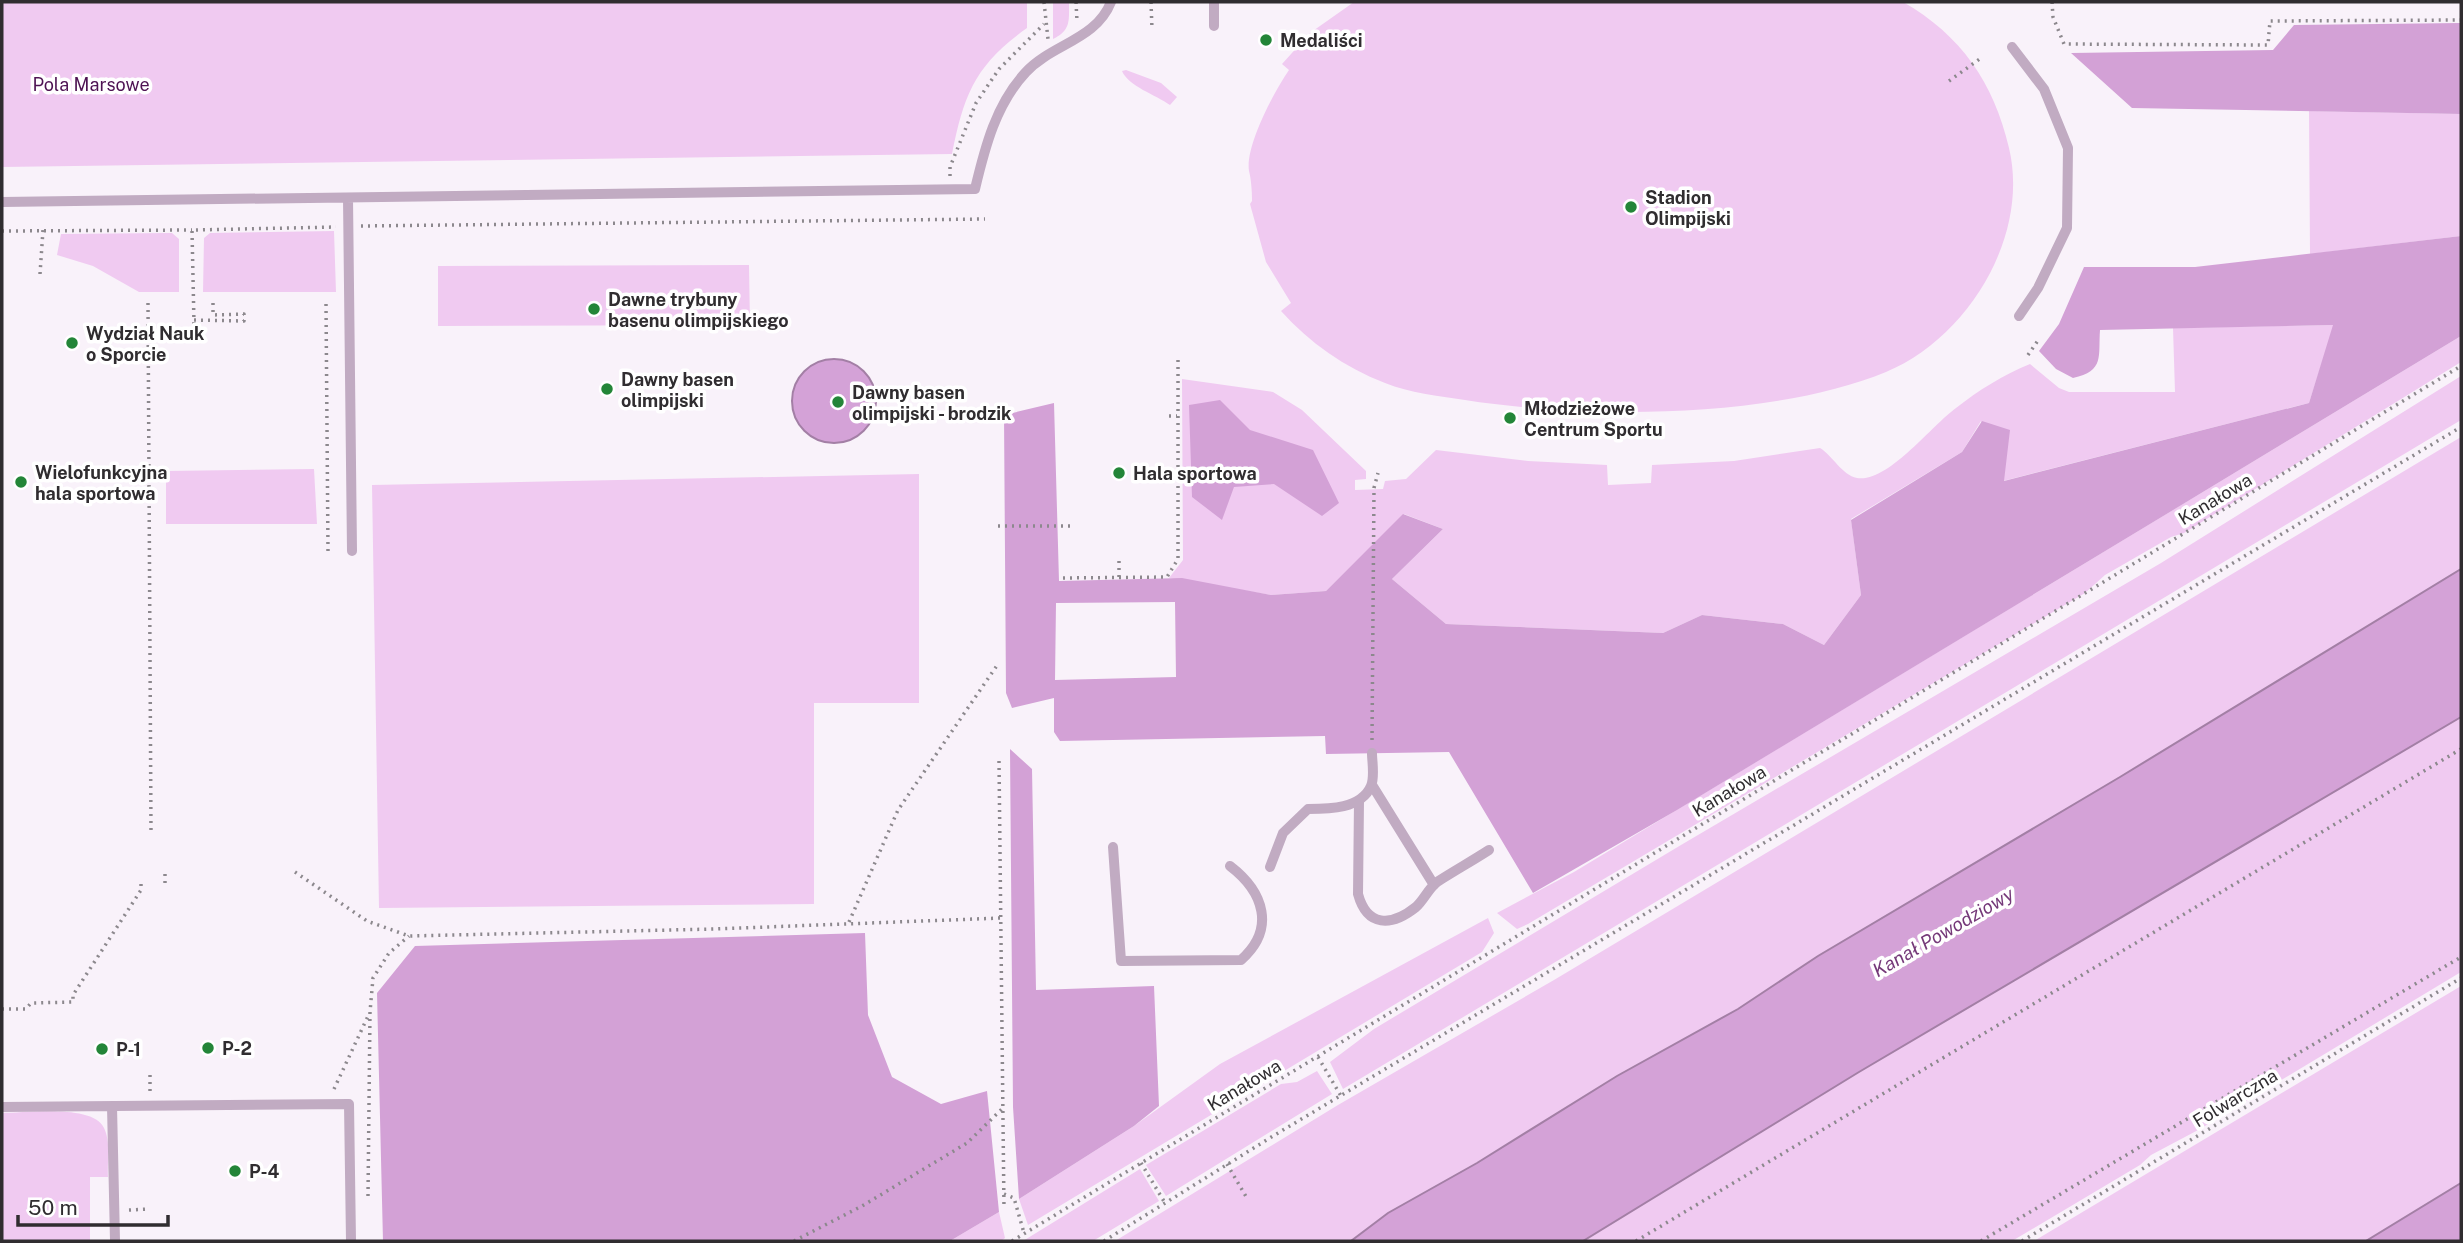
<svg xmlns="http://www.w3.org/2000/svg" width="2463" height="1243" viewBox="0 0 2463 1243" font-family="'Public Sans',sans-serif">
  <rect width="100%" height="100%" fill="#f9f2fa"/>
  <path fill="#f0caf1" d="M2 2H1027V28C975 65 964 94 952 154L2 167Z
    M1053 2H1069C1069 21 1071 30 1053 39Z
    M1354 2H1903C1961 35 1994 83 2009 148 2030 236 1968 338 1886 372 1772 419 1586 419 1465 400 1438 396 1410 393 1385 383 1344 367 1310 343 1281 311L1291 303 1266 262 1250 204 1252 201C1252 191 1251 178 1249 171 1245 146 1275 90 1289 70L1282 64 1310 33Z
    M1126 70 1161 83 1177 97 1170 105C1156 95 1128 86 1122 71Z
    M2309 111 2461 114V236L2310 254Z
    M334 231 336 292H203L204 238 210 233Z
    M172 233 179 239V292H139L93 266 57 255 61 234Z
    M749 265 750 325 438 326V266Z
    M2334 325 2309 403 2003 481 1981 421 1962 452 1851 519 1861 595 1824 645 1783 624 1702 615 1663 633 1446 624 1392 579 1443 529 1404 514 1326 591 1271 595 1169 578 1183 560 1182 379 1273 392 1302 410 1366 471V479L1355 480V490L1383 489 1385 481 1406 479 1436 450 1528 461 1607 465 1608 485 1651 483 1652 465 1734 461 1820 448C1833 456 1842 475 1857 478 1888 483 1931 426 1956 408 1979 390 2003 375 2030 364L2059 388 2069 392H2175L2173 328Z
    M2461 336V362L2184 533 2171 537 2105 575 2085 593 1528 924 1517 929 1497 913 1574 872Z
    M2461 376V420L1343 1089 1330 1062 1374 1029 1681 845 2161 563Z
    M2461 437V569L2120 777 1818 956 1738 1009 1617 1076 1477 1163 1388 1213 1351 1241H1115L1338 1105 1554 980Z
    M314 469 317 524H166V471Z
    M919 474V703H814V904L379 908 372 485Z
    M2461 717V972L2200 1129 2151 1155 2140 1165 2012 1241H1583L1859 1072Z
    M1488 918 1494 933 1482 952 1028 1225 1019 1199 1134 1126 1220 1064Z
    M2461 986V1183L2366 1241H2034Z
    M1317 1071 1332 1094 1166 1196 1146 1165 1281 1084 1297 1082Z
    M2 1113C26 1113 93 1104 104 1128 111 1142 107 1162 108 1177H90V1241H2Z
    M1140 1169 1159 1201 1093 1241H1023Z
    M999 1212 1005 1238 1001 1241H950Z"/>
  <path fill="#d3a1d6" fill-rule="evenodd" d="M2461 23V114L2132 108 2071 53 2273 50 2294 25Z
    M2461 236V336L1677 810 1533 893 1449 752 1326 754 1325 736 1060 741 1054 732V698L1012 708 1006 693 1004 415 1054 403 1059 581 1182 578 1271 595 1326 591 1403 514 1443 529 1392 579 1446 624 1663 633 1702 615 1783 624 1824 645 1861 595 1851 520 1962 452 1982 421 2010 430 2004 481 2309 403 2333 325 2100 330C2098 356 2105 371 2073 378L2056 369 2039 351 2059 324 2084 267H2195ZM1056 603 1175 602 1176 677 1055 680Z
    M1220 400 1250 430 1313 450 1339 503 1322 516 1274 484 1234 487 1222 520 1192 497 1189 405Z
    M1010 749 1032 769 1036 990 1154 986 1159 1106 1134 1126 1019 1199 1013 1107Z
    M865 933 868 1015 892 1077 941 1104 987 1091 999 1212 950 1241H383L377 993 415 946Z"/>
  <path fill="#d4a2d7" stroke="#a37fa5" stroke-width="2" d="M792 401a42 42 0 1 1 84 0a42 42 0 1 1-84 0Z
    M2461 569V717L1859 1072 1583 1241H1351L1388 1213 1477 1163 1617 1076 1738 1009 1818 956 2120 777Z
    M2461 1183V1241H2366Z"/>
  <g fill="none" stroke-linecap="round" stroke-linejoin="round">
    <path stroke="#8c888d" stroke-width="3.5" stroke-dasharray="2 5" stroke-linecap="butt" d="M1044 2 1048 39
      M1076 2 1077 21
      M1151 2 1152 29
      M2052 2 2053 17 2064 44 2268 45 2270 21 2461 20
      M1949 81 1981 58
      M950 176V167L976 103 999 69 1044 24
      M361 226 985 219
      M2 231 192 230
      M40 274 43 230
      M148 303 151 831
      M326 304 328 551
      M194 320 244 321V314L213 315V303
      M194 324 192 230 336 227
      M2028 355 2039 339
      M1169 416H1177
      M998 526H1070
      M1119 577V557
      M1063 578 1167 577 1178 559V355
      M1372 740 1374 488 1378 473
      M999 761 1004 1209
      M295 872 367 921 409 936 714 929 1001 918
      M165 883V872
      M849 922 898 810 998 664
      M2 1009H26L31 1003 73 1002V995L141 890V883
      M1318 1057 1341 1096
      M150 1075V1093
      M334 1089 369 1014
      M1141 1163 1165 1203
      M1227 1164 1248 1200
      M1004 1194 1014 1198 1024 1233
      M368 1196 370 1012 373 978 389 953 409 936
      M129 1210 148 1209
      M794 1241 862 1206 967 1143 1004 1107
      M1012 1241 2461 366
      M1104 1241 1273 1136 2461 427
      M1636 1241 2461 749
      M1981 1241 2461 957
      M2022 1241 2461 978"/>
    <path stroke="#c1abc2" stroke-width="10" d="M1214 2V26
      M2012 47 2044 89 2068 148 2067 228 2038 288 2019 316
      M348 198 352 551
      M2 202 975 189C985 147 996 104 1026 72 1052 44 1096 40 1111 2
      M1372 785 1434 885
      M1359 801 1358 894C1367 927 1391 927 1416 907 1424 900 1428 889 1437 882 1454 871 1472 861 1489 850
      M1113 847 1121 961 1241 960C1276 929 1264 892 1230 866
      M1270 867 1283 833 1308 809C1329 809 1361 809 1371 786 1375 777 1372 762 1372 753
      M112 1106 115 1241
      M2 1107 349 1104 351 1241"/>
  </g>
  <g fill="#238538" stroke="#fff" stroke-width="2.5">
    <circle cx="1266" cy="40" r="7"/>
    <circle cx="1631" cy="207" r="7"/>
    <circle cx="594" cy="309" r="7"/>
    <circle cx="72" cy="343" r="7"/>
    <circle cx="607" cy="389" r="7"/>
    <circle cx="838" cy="402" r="7"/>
    <circle cx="1510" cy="418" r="7"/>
    <circle cx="1119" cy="473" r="7"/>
    <circle cx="21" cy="482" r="7"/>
    <circle cx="208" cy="1048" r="7"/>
    <circle cx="102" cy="1049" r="7"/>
    <circle cx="235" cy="1171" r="7"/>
  </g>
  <g text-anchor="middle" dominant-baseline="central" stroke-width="7" stroke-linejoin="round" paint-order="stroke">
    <g font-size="18" font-weight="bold" fill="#302d30" stroke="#fff" text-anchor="start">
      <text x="1280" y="40">Medaliści</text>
      <text x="1645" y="197">Stadion<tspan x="1645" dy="21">Olimpijski</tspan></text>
      <text x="608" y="299">Dawne trybuny<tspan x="608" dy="21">basenu olimpijskiego</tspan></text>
      <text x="86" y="333">Wydział Nauk<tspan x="86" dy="21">o Sporcie</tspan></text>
      <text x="621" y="379">Dawny basen<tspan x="621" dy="21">olimpijski</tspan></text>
      <text x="852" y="392">Dawny basen<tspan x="852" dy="21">olimpijski - brodzik</tspan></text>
      <text x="1524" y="408">Młodzieżowe<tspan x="1524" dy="21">Centrum Sportu</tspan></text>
      <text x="35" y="472">Wielofunkcyjna<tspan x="35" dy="21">hala sportowa</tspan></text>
      <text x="1133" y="473">Hala sportowa</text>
      <text x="222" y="1048">P-2</text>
      <text x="116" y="1049">P-1</text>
      <text x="249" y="1171">P-4</text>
    </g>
    <g font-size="18" fill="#4e1353" stroke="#fff">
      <text x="91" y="84">Pola Marsowe</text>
    </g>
    <g font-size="18" fill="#302d30" stroke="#fff">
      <text transform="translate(2215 499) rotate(-31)">Kanałowa</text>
      <text transform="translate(1729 791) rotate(-31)">Kanałowa</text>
      <text transform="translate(1244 1085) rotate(-31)">Kanałowa</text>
      <text transform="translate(2235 1098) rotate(-31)">Folwarczna</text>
    </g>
    <g font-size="19" font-style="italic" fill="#753979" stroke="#fff">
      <text transform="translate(1943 932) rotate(-30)">Kanał Powodziowy</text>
    </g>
  </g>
  <rect width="2463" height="1243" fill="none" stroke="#302d30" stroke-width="7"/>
  <path d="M18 1215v10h150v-10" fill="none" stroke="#302d30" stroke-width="3.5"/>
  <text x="28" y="1215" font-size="21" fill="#302d30" stroke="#ffffff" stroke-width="5" paint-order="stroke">50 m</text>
</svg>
